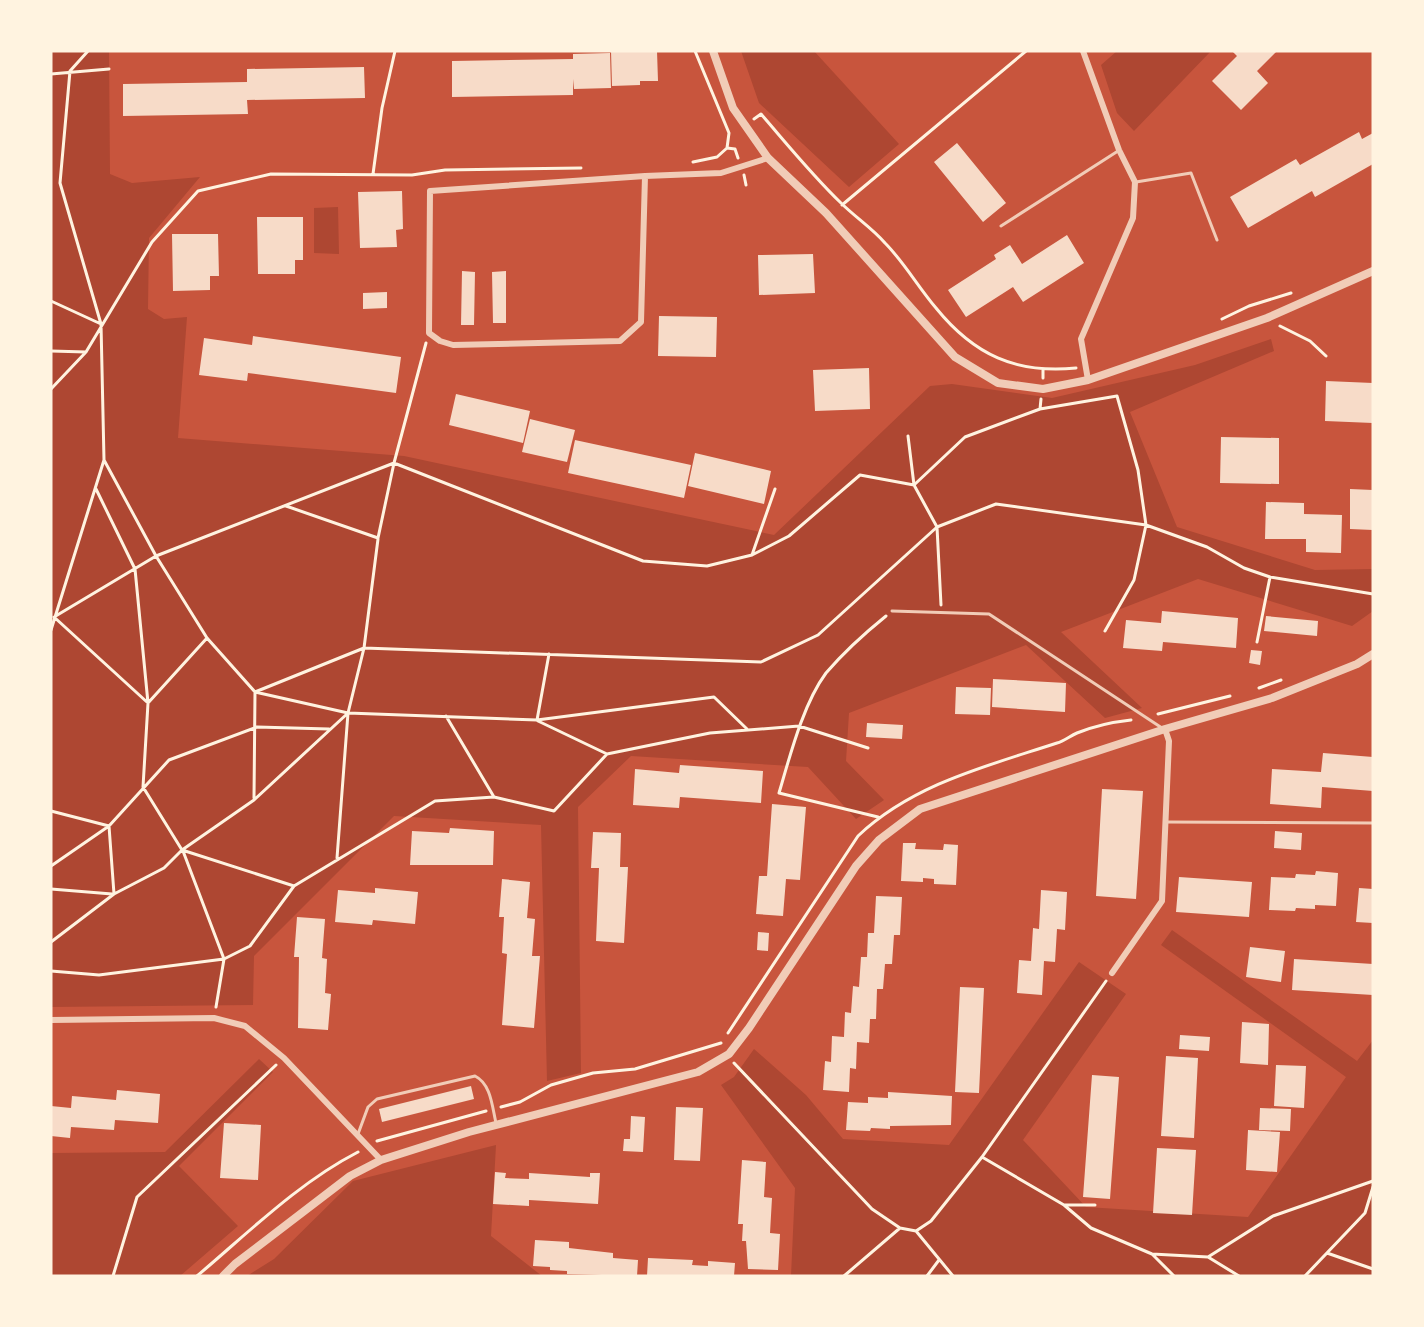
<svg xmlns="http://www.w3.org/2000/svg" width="1424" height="1327" viewBox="0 0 1424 1327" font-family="Inter,sans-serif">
  <rect width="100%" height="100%" fill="#c8553d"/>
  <path fill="#ae4732" d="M51 51H109L110 174 132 183 200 177 149 238 148 309 164 319 187 317 178 438 404 456 774 535 930 386 952 384 1052 398 1195 365 1271 339 1274 351 1130 412 1177 527 1315 570 1373 569V611L1352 626 1198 579 1061 632 1142 708 1105 718 1026 645 849 713 846 761 884 800 856 819 808 767 631 756 578 807 581 1073 547 1081 541 825 394 816 254 956 253 1005 51 1007Z
    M741 51H814L899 144 849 187 759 103Z
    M1117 51H1211L1134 131 1117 113 1101 65Z
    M338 207 339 254 314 253V208Z
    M1172 930 1357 1061 1373 1040V1276H791L795 1188 721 1085 734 1077 754 1049 806 1095 843 1139 949 1145 1079 962 1126 994 1023 1140 1086 1207 1248 1217 1346 1077 1161 945Z
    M259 1059 273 1072 179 1166 238 1226 180 1276H51V1153L165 1152Z
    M496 1145 491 1236 542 1276H247L274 1259 353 1181Z"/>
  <path fill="#f7dbc8" d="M611 51H657L658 81H640V85L612 86Z
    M1232 51H1277L1257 71 1268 83 1241 110 1212 81 1237 56Z
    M610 53 611 88 574 89 573 79V95L452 97V61L573 59V54Z
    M364 67 365 98 247 100 248 114 123 116V84L247 82V69Z
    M1359 132 1362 139 1373 133V164L1315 197 1312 191 1248 228 1230 197 1296 159 1300 165Z
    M957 143 1006 203 983 222 934 162Z
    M402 191 403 229 396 230 397 247 360 248 358 192Z
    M257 217H303V260H295V274H258Z
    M172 234H218L219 276H210V290L173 291Z
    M1067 235 1084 263 1023 302 1013 287 966 317 948 290 996 259 994 255 1010 245 1022 264Z
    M813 254 815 293 759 295 758 255Z
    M462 271 475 272 474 325H461Z
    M506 271V323H493L492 272Z
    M387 292V308L363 309V293Z
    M659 316 717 317 716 357 658 356Z
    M253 336 401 357 396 393 248 373 247 381 199 375 204 338 252 345Z
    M869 368 870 409 815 411 813 370Z
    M1326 381 1373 383V423L1325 421Z
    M456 394 530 411 523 443 449 425Z
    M530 419 575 430 567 462 522 452Z
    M1221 437 1279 438V484L1220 483Z
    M575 440 691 465 684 498 568 473Z
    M695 453 771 471 764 504 688 486Z
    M1350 489 1373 490V530L1350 529Z
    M1266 502 1304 503V514L1342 515 1341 553 1306 552V539H1265Z
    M1162 611 1238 618 1236 648 1163 642 1162 651 1123 648 1126 620 1161 623Z
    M1266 616 1318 621 1317 636 1264 631Z
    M1251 650 1262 651 1260 665 1249 663Z
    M993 679 1066 683 1065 712 992 707Z
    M956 687 991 688 990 715 955 714Z
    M867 723 903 725 902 739 866 737Z
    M1323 753 1373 757V791L1322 787 1321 808 1270 804 1272 769 1321 772Z
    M680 765 763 771 761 803 680 797 679 808 633 805 635 769 679 773Z
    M1102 789 1143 791 1136 899 1096 896Z
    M772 804 806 807 800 880 786 879 783 916 756 914 759 876H767Z
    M450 828 494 831 493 865H410L412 831 449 833Z
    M1275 831 1302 833 1301 850 1274 848Z
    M593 832 621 833 620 867H628L624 943 596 941 599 868H591Z
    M903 843H916L915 849 943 850 944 844 958 845 956 885 934 884V879L923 878V882L901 881Z
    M1316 871 1338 873 1336 906 1315 905V909L1296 908 1295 911 1269 910 1271 877 1295 878 1296 874 1315 875Z
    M1179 877 1252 882 1249 917 1176 912Z
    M502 879 530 882 527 918 535 919 532 956H540L534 1028 502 1025 507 954 502 953 504 917H499Z
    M375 888 418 892 415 924 373 920 372 925 335 922 338 890 375 893Z
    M1359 888 1373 889V923L1356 922Z
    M1041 890 1067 892 1065 930 1057 929 1055 962 1044 961 1042 995 1017 993 1019 960 1031 961 1033 928 1039 929Z
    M876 896 902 897 900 935H894L892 964H885L883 989H877L876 1019H870L869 1043 857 1042 856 1069 850 1068 849 1092 823 1090 825 1061 831 1062 832 1036 844 1037 845 1012 851 1013 853 986 859 987 861 957H867L868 933H874Z
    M297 917 325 919 322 958 327 959 325 993 331 994 328 1030 298 1028 299 957H294Z
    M758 932 769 933 768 951 757 950Z
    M1250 947 1285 951 1281 982 1246 977Z
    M1294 959 1373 964V995L1292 990Z
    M960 987 984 988 979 1093 955 1092Z
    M1242 1022 1269 1024 1268 1065 1240 1063Z
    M1180 1035 1210 1037 1209 1051 1179 1049Z
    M1166 1056 1198 1058 1194 1138 1161 1136Z
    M1276 1065 1306 1066 1304 1108 1274 1106Z
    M1092 1075 1119 1077 1110 1199 1083 1197Z
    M471 1086 474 1099 382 1122 379 1109Z
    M117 1090 160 1094 158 1123 115 1120 114 1130 71 1127 70 1138 51 1136V1106L71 1108 72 1096 116 1100Z
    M888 1092 952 1096 951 1125 890 1126V1129L871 1128 870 1131 846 1130 848 1102 868 1103V1097L888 1098Z
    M676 1107 703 1108 700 1161 674 1160Z
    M1260 1108 1291 1109 1290 1131 1259 1130Z
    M631 1116 645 1117 643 1152 623 1151 624 1139H630Z
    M224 1123 261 1125 258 1180 220 1178Z
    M1248 1130 1280 1132 1277 1172 1246 1170Z
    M1157 1148 1196 1150 1192 1215 1153 1213Z
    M742 1160 766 1162 764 1197 772 1198 770 1233 780 1234 778 1270 748 1269 746 1241H742L743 1224H738Z
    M495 1172 506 1173 505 1178 529 1179V1173L590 1177V1173H600L598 1204 529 1200V1206L493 1204Z
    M535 1240 569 1242V1248L613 1253V1258L638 1260 637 1276 567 1274V1271L550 1270V1267L533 1266Z
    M648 1258 693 1260 692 1265 708 1266V1261L735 1263 734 1276H647Z"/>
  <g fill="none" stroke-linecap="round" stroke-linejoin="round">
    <path stroke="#fff3e0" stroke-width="3" d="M51 74 109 69
      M754 119 761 114C787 144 812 175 841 203 855 217 872 228 885 243 904 262 918 287 936 308 974 355 1016 374 1076 368
      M727 148 735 149 738 158
      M693 162 717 157 727 148 729 133 695 51
      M373 174 382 108 395 51
      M744 175 746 185
      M842 205 1026 51
      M51 301 101 324
      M1222 319 1249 306 1291 293
      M1280 326 1310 341 1326 356
      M51 351 86 352
      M1043 370V378
      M51 389 86 352 152 242 198 191 271 174 412 175 445 170 581 168
      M908 436 914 485 937 527 941 605
      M104 460 156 556 207 638 255 692 348 713 537 720 714 697 747 729
      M914 485 965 437 1040 409
      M96 489 135 569 148 703 143 787 182 850 294 886
      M286 506 378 538 394 463 643 561 707 566 752 555 775 489
      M752 555 789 536 860 475 914 485
      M51 630 104 460 101 324 60 183 70 71 88 51
      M1105 631 1134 580 1146 525 1207 547 1244 568 1270 577 1373 594
      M207 638 148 703 54 617 156 556 394 463 426 343
      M1257 642 1270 577
      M1259 688 1281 680
      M255 692 364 648 761 662 818 635 937 527 996 504 1146 525 1138 470 1117 396 1040 409 1041 399
      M1158 714 1230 696
      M446 716 494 797
      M537 720 549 654
      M538 721 607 754
      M254 798 255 692
      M51 811 109 826 114 894
      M878 817 779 793C790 756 803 704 826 673 844 652 865 633 886 616
      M183 851 224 959 216 1007
      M337 858 348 713 364 648 378 539
      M51 866 109 826 169 760 257 727 329 729
      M51 889 112 894
      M51 942 114 894 164 868 182 850 254 800 348 713
      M51 971 99 975 224 959 250 946 294 886 435 801 494 797 554 811 607 754 710 733 799 726 868 748
      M728 1033 858 836C913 784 987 766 1057 743 1064 741 1070 736 1077 733 1094 726 1113 722 1131 720
      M734 1063 872 1209 900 1228 916 1231 931 1221 982 1157 1106 981
      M501 1107 520 1102 551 1085 593 1073 635 1069 721 1043
      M377 1141 486 1111
      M982 1157 1064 1205H1095
      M1064 1205 1091 1228 1152 1254 1208 1257 1273 1216 1373 1181
      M916 1231 953 1276
      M1327 1253 1373 1269
      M1152 1254 1174 1276
      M1208 1257 1239 1276
      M113 1276 137 1197 276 1065
      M197 1276C248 1233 298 1183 358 1152
      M844 1276 900 1228
      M927 1276 939 1260
      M1305 1276 1365 1213 1373 1187"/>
    <path stroke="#f1ccb7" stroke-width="3" d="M1136 182 1191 173 1217 240
      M1001 226 1118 151
      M892 611 989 614 1162 728
      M1165 822 1373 823
      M358 1134 368 1107 377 1099 475 1076C491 1084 492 1106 496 1123"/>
    <path stroke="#f1ccb7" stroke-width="6" d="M1083 51 1119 150 1135 182 1133 218 1081 339 1088 380
      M645 176 641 322 620 341 453 345 440 341 429 333 430 191 645 176 721 173 768 158
      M1112 973 1162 901 1169 741 1165 729
      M51 1020 214 1018 245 1026 284 1058 381 1160"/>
    <path stroke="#f1ccb7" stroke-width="8" d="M713 51 733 108 768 158 826 213 955 357 998 383 1043 389 1088 380 1267 318 1373 271
      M223 1276 235 1264 350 1176 381 1160 469 1132 698 1072 729 1054 749 1028 856 866 879 840 920 809 1165 729 1272 698 1357 664 1373 654"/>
  </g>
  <rect width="1424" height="1327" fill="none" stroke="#fff3e0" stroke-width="105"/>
</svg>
